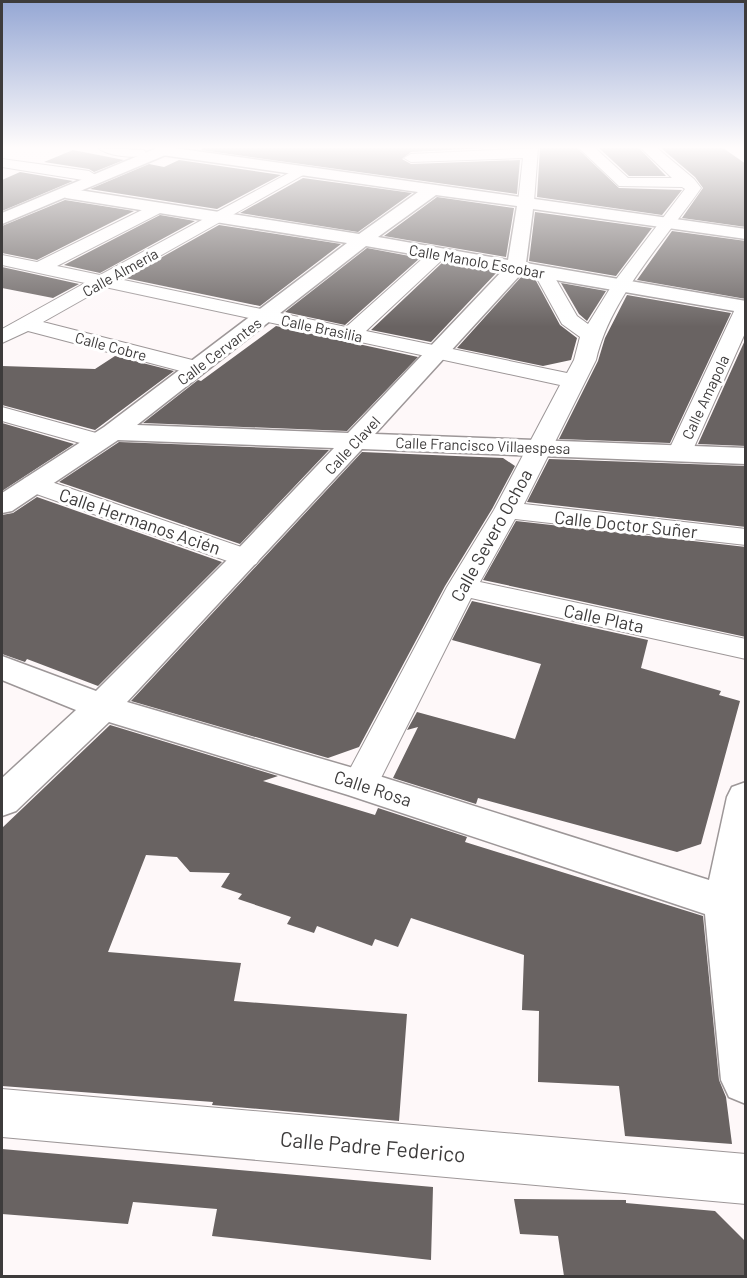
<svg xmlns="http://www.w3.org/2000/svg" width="747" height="1278" viewBox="0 0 747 1278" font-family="Barlow,sans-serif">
  <rect width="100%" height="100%" fill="#fef8f9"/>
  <path fill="#696362" d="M203 148H485L411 152 402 159 411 164 520 160 517 194 201 150Z
    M540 148H577L619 188 682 190 662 215 537 197Z
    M599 148H639L666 176H629Z
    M661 148H723L746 164V227L682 218 703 188 695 177Z
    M73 150 124 160 94 172 89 169 44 162Z
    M179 160 281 175 217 209 90 189 149 164 164 167Z
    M20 172 73 181 2 211V180Z
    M303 178 412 193 358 232 240 213Z
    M437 197 514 208 506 257 384 236Z
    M65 200 134 211 37 260 2 253V226Z
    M535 212 652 228 616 276 529 261Z
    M160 215 195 221 100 273 64 265Z
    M219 225 341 244 260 306 125 278Z
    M672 231 746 241V299L637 280Z
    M367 248 420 258 345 325 285 312Z
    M443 262 498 271 431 342 371 330Z
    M2 267 79 284 53 298 2 288Z
    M522 276 535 279 560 325 577 338 571 360 543 366 457 348Z
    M561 283 606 291 587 321 579 314Z
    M627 295 731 313 670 443 559 439 598 361 605 338Z
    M276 326 418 357 347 431 143 423 198 380 201 381Z
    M746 338V446L698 444Z
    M115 356 174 371 95 430 2 405V366L95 369Z
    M2 423 74 444 2 491Z
    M119 442 329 450 240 544 59 482Z
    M362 452 503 458 515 466 492 509 445 586 359 747 328 758 131 701Z
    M549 459 746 466V527L527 502Z
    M37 497 222 562 98 686 27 659 25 662 2 654V515L13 513Z
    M516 521 746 547V637L483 580Z
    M472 601 648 640 641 668 721 691 719 695 740 701 701 844 677 852 478 798 476 804 393 778 418 727 407 730 417 712 515 739 541 664 452 640Z
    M110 725 278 776 263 781 375 815 378 808 467 837 465 842 703 916 719 1080 726 1097 732 1144 625 1136 619 1086 538 1082 539 1011 522 1010 524 955 411 918 398 947 375 939 372 946 317 926 314 933 287 924 291 917 238 899 242 894 221 887 230 873 190 872 177 857 146 855 108 952 241 963 234 1001 407 1014 399 1121 212 1105 213 1102 2 1086V828Z
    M2 1149 433 1187 431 1260 212 1236 217 1209 133 1202 128 1224 2 1214Z
    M514 1199 626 1200V1203L715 1211 744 1240 746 1276H564L558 1236 520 1234Z"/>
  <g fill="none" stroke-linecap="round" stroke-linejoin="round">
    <g stroke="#9d9798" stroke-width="2">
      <path id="minor" d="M98 148 144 150 146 153C138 161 106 155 98 148Z
        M538 148 534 202 526 207 518 202 523 158 411 162 404 158 411 154Z
        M579 148H595L628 178H672L641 148H657L694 179 701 188C665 240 610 298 596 360L524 504 746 529V545L515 519 480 582 746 639V659L471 598 373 794 360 798 347 794 342 784 447 587 494 510 560 385 105 287 43 322 204 363 207 368 204 373 196 375 28 331 2 343V329L85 283 2 265V255L37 262 152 205H164L166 208 164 211 57 266 100 275 300 167 305 168 307 171 305 174 119 279 346 327 431 251H443L446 255 443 259 366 331 567 373 574 360 580 337 562 324 534 273 536 269H550L577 316 588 324 614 282 685 189 682 187 619 186Z
        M2 159 89 171 97 176 89 181 2 167Z
        M746 301V331L691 454 688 459 679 461 670 459 667 454 736 307 739 303Z
        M2 407 107 436 110 441 107 446 98 448 2 421Z
        M34 476 256 552 260 558 256 564 246 567 236 564 25 490 21 484 25 478Z
        M2 1089 746 1154V1204L2 1137Z"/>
    </g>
    <g stroke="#9d9798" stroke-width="3">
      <path id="tertiary" d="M156 148H174L746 229V239L533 209 526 263 746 301V313L521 274 375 434 746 448V464L362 449 127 702 360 770 709 880 727 797 732 787 746 782V1104L729 1097 721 1080 705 914 348 795 109 722 16 811 2 816V778L76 710 2 680V656L96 691 235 552 334 448 118 440 12 511 2 513V493L104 427 347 243 66 198 58 193 66 188 359 234 418 192 162 155 157 154 155 151ZM436 195 517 206 508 260 378 237ZM366 246 503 270 348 433 137 425Z"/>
    </g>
    <g stroke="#9d9798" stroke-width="3">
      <path id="primary" d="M157 148H177L175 151 2 224V213Z"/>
    </g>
    <use href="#minor" fill="#fff" fill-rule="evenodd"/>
    <use href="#tertiary" fill="#fff" fill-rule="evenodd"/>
    <use href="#primary" fill="#fff" fill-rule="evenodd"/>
  </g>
  <linearGradient id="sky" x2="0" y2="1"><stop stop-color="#95a7d4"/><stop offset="0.45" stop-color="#fffcfc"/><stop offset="1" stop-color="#fffcfc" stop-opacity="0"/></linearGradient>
  <rect width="747" height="327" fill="url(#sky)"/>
  <g text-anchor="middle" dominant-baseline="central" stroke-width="6" stroke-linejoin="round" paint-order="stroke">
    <g font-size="15" fill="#3d3b3b" stroke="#fff">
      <text transform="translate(477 261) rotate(10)">Calle Manolo Escobar</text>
      <text transform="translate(120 272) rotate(-29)">Calle Almería</text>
      <text transform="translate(322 328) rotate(12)">Calle Brasilia</text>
      <text transform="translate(111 346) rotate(15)">Calle Cobre</text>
      <text transform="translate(219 351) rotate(-37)">Calle Cervantes</text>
      <text transform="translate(705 397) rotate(-65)">Calle Amapola</text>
      <text transform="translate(352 445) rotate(-47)">Calle Clavel</text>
      <text transform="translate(483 445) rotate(2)">Calle Francisco Villaespesa</text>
    </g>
    <g font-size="18" fill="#3d3b3b" stroke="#fff">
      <text transform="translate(140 521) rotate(19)">Calle Hermanos Acién</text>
      <text transform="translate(626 524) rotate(6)">Calle Doctor Suñer</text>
      <text transform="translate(491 535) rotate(-61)">Calle Severo Ochoa</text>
      <text transform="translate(604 618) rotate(12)">Calle Plata</text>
      <text transform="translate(373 788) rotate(18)">Calle Rosa</text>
    </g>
    <g font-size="21" fill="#3d3b3b" stroke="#fff">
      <text transform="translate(373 1146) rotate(5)">Calle Padre Federico</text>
    </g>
  </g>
  <rect width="747" height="1278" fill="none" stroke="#3d3b3b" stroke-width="6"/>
</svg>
